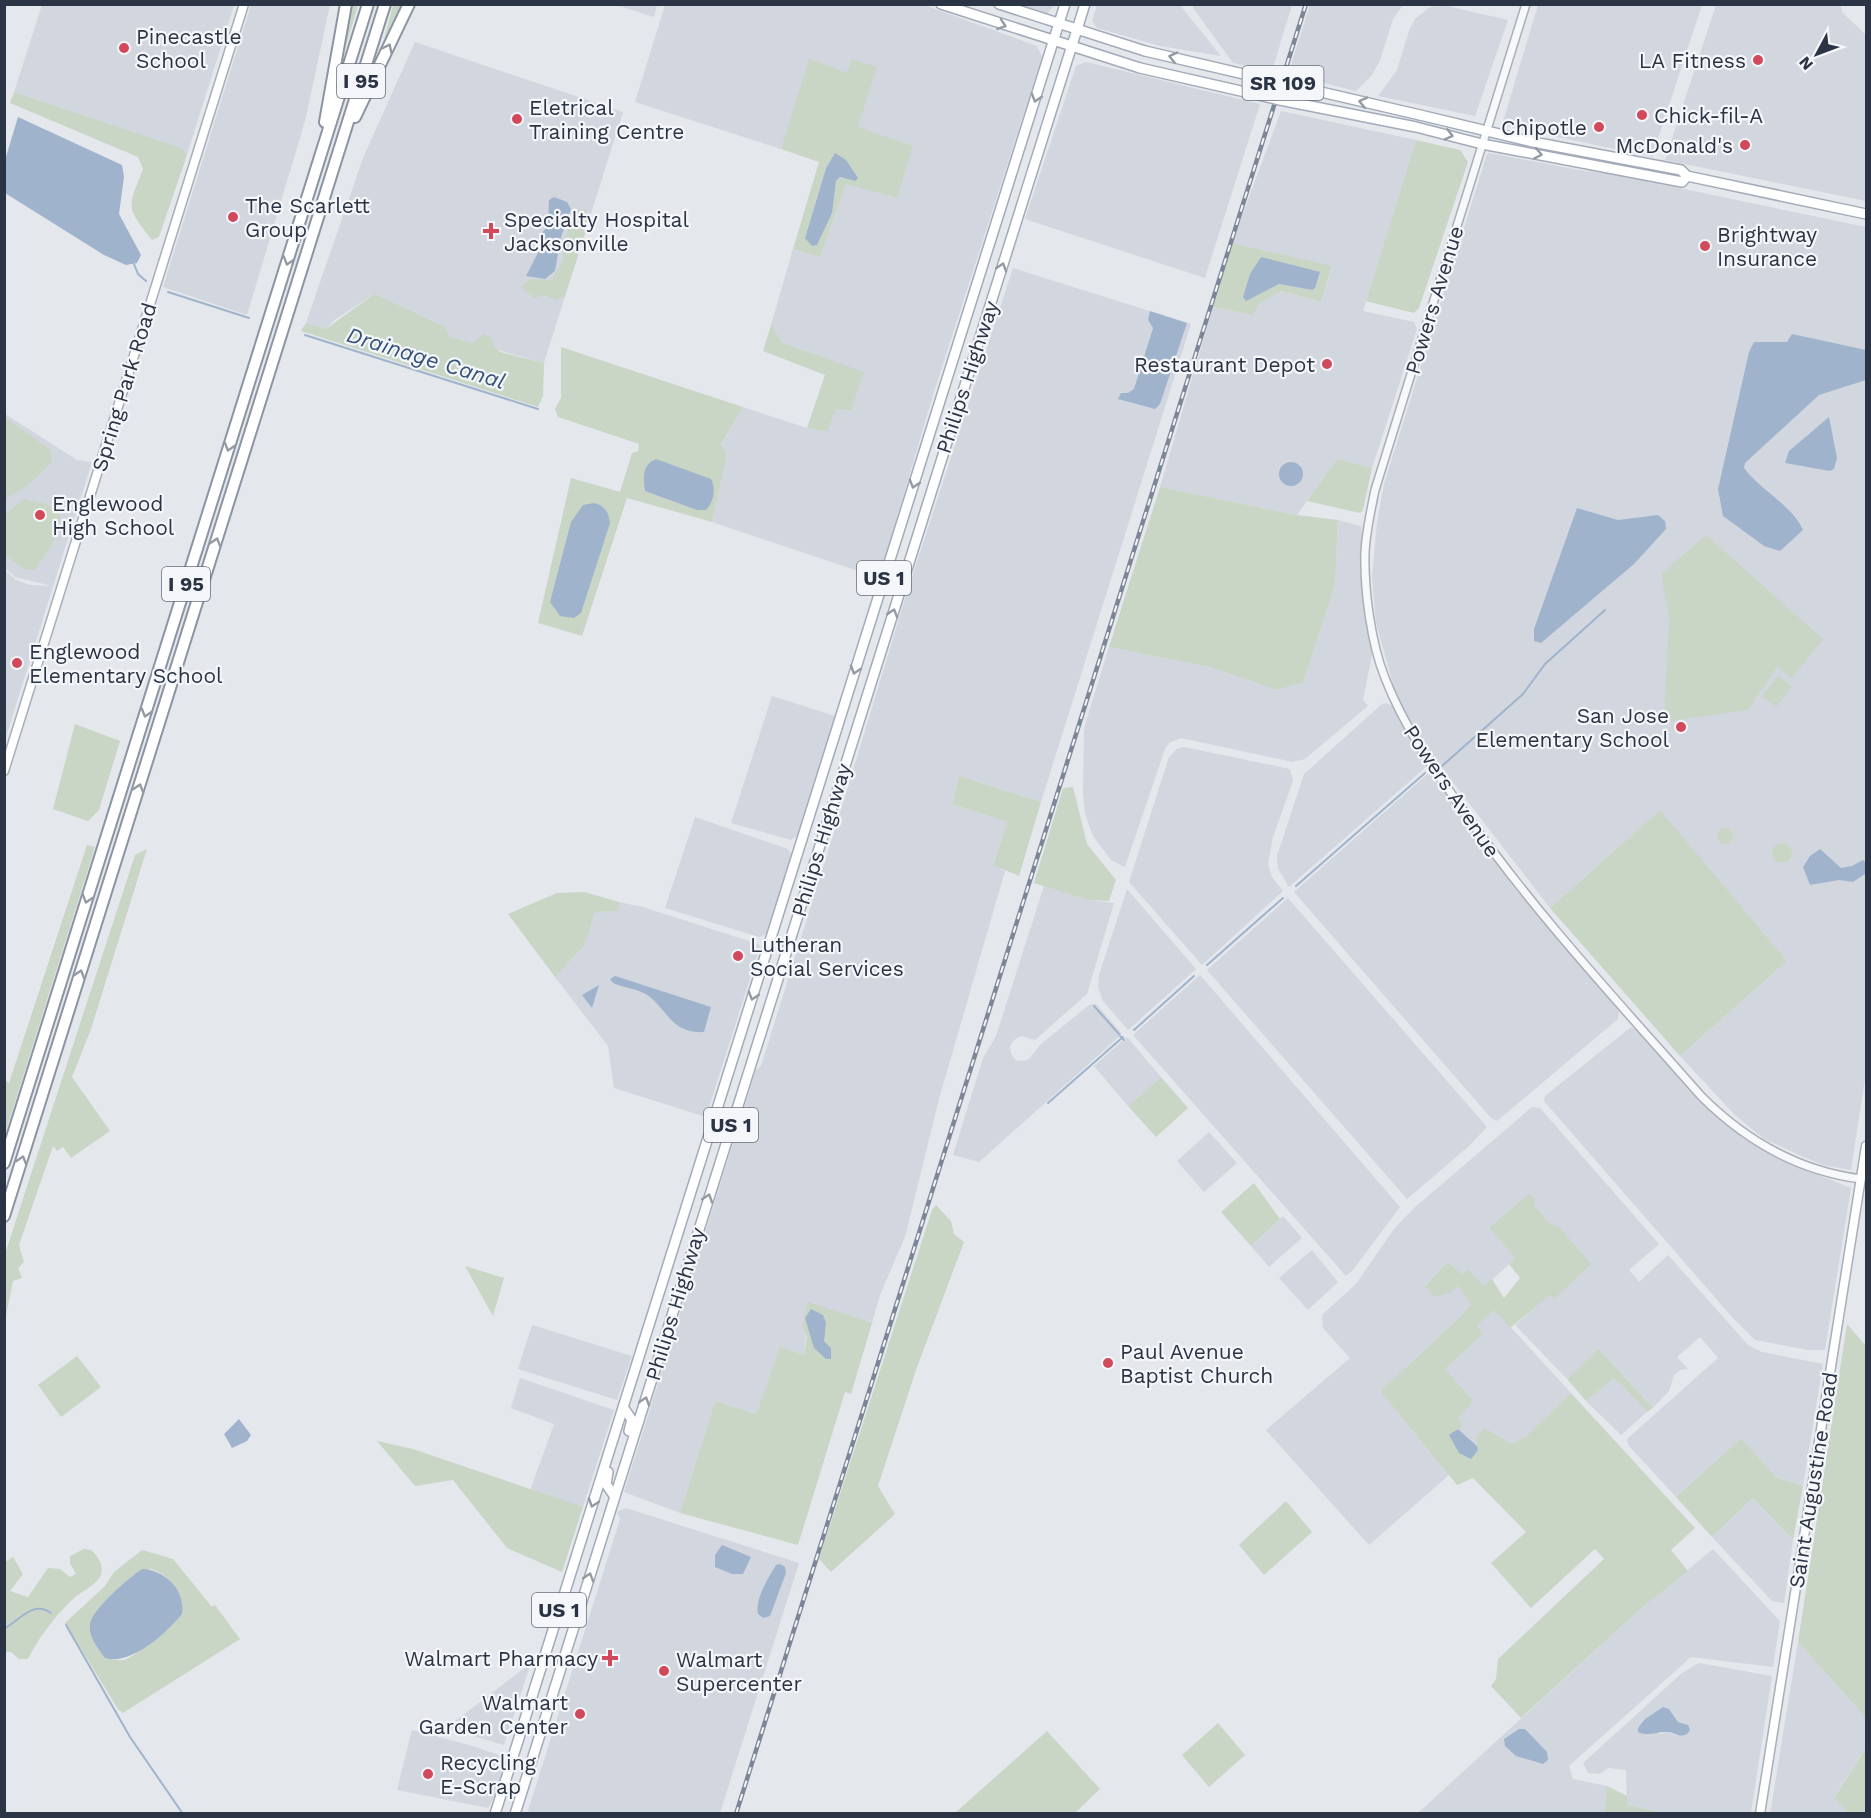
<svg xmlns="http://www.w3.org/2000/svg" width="1871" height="1818" viewBox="0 0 1871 1818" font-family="'Work Sans',sans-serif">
  <rect width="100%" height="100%" fill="#e4e7ec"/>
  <path fill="#d2d6de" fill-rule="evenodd" d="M1194 4 1292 5 1272 71 1233 63 1193 8Z
    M42 5H234L187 155 180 148 14 92Z
    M251 5H330L305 121 247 315 163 287Z
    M616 5H657L654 17Z
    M665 5H924L1037 46 1042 57 934 392 879 578 712 522 727 456 721 446 743 407 807 428 826 432 836 409 851 411 863 372 783 343 771 325 793 249 820 257 846 183 896 198 901 180 858 127 848 73 785 137 781 149 635 102Z
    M1017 5H1054L1047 14Z
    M1097 5H1180L1221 56 1160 46 1097 28 1092 21Z
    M1310 5H1403L1393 19 1380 60 1372 75 1356 91 1288 74Z
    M1538 5H1702L1652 157 1502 125Z
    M1716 5H1841L1842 12 1866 35V201L1665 160Z
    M1447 6 1508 20 1475 116 1378 96 1397 70 1410 28 1416 18 1430 7Z
    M415 42 623 112 544 363 450 337 374 294 333 321 326 329 306 323 363 158Z
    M1086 62 1260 104 1205 278 1025 219 1076 66Z
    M1281 111 1416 140 1363 311 1414 322 1417 329 1372 468 1337 459 1297 515 1160 487 1213 307 1253 315 1259 304 1280 291 1321 302 1332 267 1232 243Z
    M1490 153 1579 170 1612 174 1866 227V1072L1851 1170 1822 1165 1764 1139 1735 1115 1680 1056 1787 961 1659 811 1550 908 1415 733 1396 695 1376 623 1372 577 1377 523 1384 484 1487 154Z
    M1013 268 1191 324 1041 802 959 776 952 804 1007 822 993 864 1005 871 939 1099 905 1237 880 1295 872 1323 809 1303 804 1355 780 1348 756 1414 715 1401 680 1513 624 1492 756 1070 761 1066 840 813 908 589Z
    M5 414 77 460 92 462 5 740V570L16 580 30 585 52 586 15 577 5 568Z
    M1338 520 1361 526 1373 650 1363 700 1368 706 1305 759 1293 762 1181 738 1169 743 1165 749 1125 867 1111 860 1093 836 1085 813 1083 793 1084 728 1109 647 1213 668 1276 690 1303 683 1335 585Z
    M772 696 835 716 797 836 791 840 731 823Z
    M1386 703 1393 706 1427 766 1289 887 1278 869 1277 856 1304 774 1382 704Z
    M1184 747 1290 769 1293 781 1273 837 1268 864 1272 877 1283 891 1202 965 1129 882 1169 757 1177 749Z
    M1431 771 1514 888 1619 1010 1618 1019 1497 1121 1491 1118 1294 892Z
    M695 817 788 849 792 855 768 931 764 935 759 937 665 908Z
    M1044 886 1088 900 1114 903 1087 994 1035 1040 1021 1036 1014 1040 1010 1046 1011 1053 1015 1060 1022 1061 1029 1059 1040 1045 1089 1005 1096 1004 1122 1034 979 1162 953 1155 983 1058 996 1036Z
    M1127 889 1196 969 1128 1030 1103 1001 1098 987 1099 975Z
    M1288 898 1487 1127 1469 1146 1407 1199 1207 970Z
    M619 902 643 907 758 944 760 947 706 1117 614 1088 608 1046 555 977 583 947 595 912 619 911Z
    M1200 975 1400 1207 1353 1270 1346 1276 1133 1035Z
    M1631 1027 1638 1031 1718 1117 1744 1139 1781 1160 1851 1188 1825 1350H1808L1755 1340 1732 1317 1544 1101 1545 1096Z
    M1127 1037 1161 1077 1128 1106 1094 1066Z
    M1532 1107 1540 1108 1659 1244 1629 1270 1639 1282 1668 1255 1748 1345 1762 1352 1823 1364 1803 1486 1777 1478 1741 1438 1676 1497 1629 1446 1627 1439 1718 1358 1700 1337 1677 1357 1688 1369 1680 1370 1674 1375 1669 1391 1653 1408 1600 1350 1567 1379 1515 1325 1550 1294 1553 1299 1550 1224 1534 1205V1198L1516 1258 1484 1287 1468 1269 1463 1275 1449 1263 1425 1285 1458 1286 1471 1304 1457 1320 1380 1391 1449 1475 1369 1545 1266 1430 1350 1358 1323 1328 1322 1315 1356 1284 1394 1229 1414 1208Z
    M1209 1132 1237 1163 1204 1192 1177 1161Z
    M1283 1216 1302 1238 1269 1267 1251 1246Z
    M1312 1250 1338 1282 1308 1310 1279 1278Z
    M1494 1309 1571 1393 1526 1436 1512 1444 1485 1428 1475 1437 1477 1446 1458 1429 1463 1426 1458 1418 1445 1369 1483 1334 1476 1325Z
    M532 1325 632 1356 617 1400 518 1369Z
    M520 1378 614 1410 583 1507 530 1491 554 1424 511 1408Z
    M1613 1379 1621 1384 1647 1412 1621 1435 1586 1401Z
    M1753 1498 1793 1540 1784 1603 1772 1601 1712 1537Z
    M626 1508 799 1563 720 1813 527 1814 620 1519 617 1512Z
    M1713 1549 1780 1621 1773 1667 1691 1657 1569 1766 1573 1779 1607 1786 1604 1813 1417 1814 1645 1605Z
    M1798 1642 1866 1718V1748L1834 1797 1848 1813 1770 1814Z
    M531 1663 504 1745 446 1728Z
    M1699 1663 1772 1676 1751 1813H1666L1627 1805 1626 1770 1608 1768 1600 1774 1588 1773 1583 1763 1682 1673ZM1669 1709 1678 1722V1736L1667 1732 1661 1734 1638 1728 1652 1714Z
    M412 1730 473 1746 499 1755 505 1760 498 1789 488 1808 397 1790Z"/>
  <path fill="#c9d6c5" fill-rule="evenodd" d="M349 5H358L337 76Z
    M393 5H406L383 47H382Z
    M809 59 847 73 852 59 877 67 858 127 913 146 897 198 846 184 820 257 793 249 819 162 781 149ZM835 153 855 181 840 177 836 181 805 238 826 168Z
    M14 92 181 148 187 155 159 237 152 240C125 206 128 208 143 169L138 157 10 103Z
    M1416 140 1460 150 1468 162 1419 308 1414 313 1366 301Z
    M585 209 590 218 565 296 556 300 545 295 534 298 521 287 532 279 552 280 563 259V246L574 212Z
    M1232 243 1332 266 1321 302 1281 291 1259 304 1253 315 1213 307ZM1260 257 1312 290 1279 284 1255 295Z
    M374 294 445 327 450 337 473 343 483 334 492 338 494 347 500 352 544 363 543 396 538 407 301 331 306 323 326 329Z
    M771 325 783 343 864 372 851 411 836 409 827 432 807 428 825 375 763 351Z
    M561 347 743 407 721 445 727 456 712 522 627 498 582 636 538 623 571 478 620 492 632 453 638 451 639 444 558 417 555 409 561 398Z
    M4 417 51 450 52 462 30 484 5 499Z
    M1337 459 1372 468 1363 510 1360 513 1307 501Z
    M1160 487 1297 515 1338 520 1335 585 1303 683 1276 690 1213 668 1109 647Z
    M24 499 46 504 61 516 52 546 34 570H25L4 554 5 515Z
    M1706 535 1823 639 1792 678 1777 667 1748 710 1669 721 1664 716 1669 617 1661 574Z
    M1778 676 1792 686 1776 707 1762 696Z
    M75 724 120 741 99 810 88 821 53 809Z
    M959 776 1041 802 1019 876 993 865 1007 822 952 804Z
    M1073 787 1087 844 1116 880 1109 901 1088 900 1034 883 1063 788Z
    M1660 810 1787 961 1680 1056 1550 908Z
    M1717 836a8 8 0 1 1 16 0a8 8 0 1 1-16 0Z
    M1772 853a10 10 0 1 1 20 0a10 10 0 1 1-20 0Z
    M87 845 95 847 5 1134V1080L9 1083Z
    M147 849 91 1029 72 1077 110 1131 71 1158 63 1147 57 1151 53 1146 19 1245 24 1262 18 1268 22 1278 13 1281 5 1320V1254L135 855Z
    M584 892 619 902V911L595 912 584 946 555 977 508 914 557 893Z
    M1161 1077 1188 1108 1156 1137 1128 1106Z
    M1254 1183 1280 1219 1251 1246 1221 1212Z
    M1529 1194 1534 1198V1205L1550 1224 1559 1227 1591 1264 1554 1299 1550 1295 1510 1328 1494 1310 1477 1325 1483 1334 1445 1369 1473 1401 1458 1418 1463 1426 1449 1436 1478 1450 1475 1437 1485 1428 1512 1444 1526 1436 1571 1393 1695 1528 1671 1550 1688 1571 1645 1605 1521 1718 1491 1686 1496 1679 1498 1659 1604 1559 1595 1549 1531 1608 1491 1563 1526 1532 1473 1478 1457 1485 1380 1391 1457 1320 1471 1304 1458 1286 1450 1293 1435 1297 1425 1286 1448 1262 1462 1274 1468 1269 1484 1286 1492 1279 1504 1298 1520 1278 1509 1264 1516 1258 1489 1228Z
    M936 1205 951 1221 954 1234 964 1242 916 1370 878 1486 895 1514 831 1572 819 1559 932 1210Z
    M465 1266 504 1278 493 1316Z
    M808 1302 872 1323 851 1394 845 1392 798 1545 680 1513 715 1401 756 1414 780 1347 804 1355 807 1336 802 1326Z
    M1847 1324 1866 1346V1718L1798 1642Z
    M1599 1349 1653 1408 1647 1412 1621 1384 1613 1379 1586 1401 1567 1379Z
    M77 1356 101 1387 61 1417 38 1385Z
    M1741 1438 1777 1478 1803 1486 1793 1540 1753 1498 1712 1537 1676 1497Z
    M377 1441 413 1449 583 1507 562 1572 507 1548 453 1480 415 1486Z
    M1286 1501 1312 1532 1264 1575 1239 1545Z
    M84 1549 91 1550C98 1556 104 1565 101 1575 97 1585 80 1592 73 1599 55 1616 39 1637 28 1659H19L11 1652H5V1562L13 1557 23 1574 10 1591 28 1597 48 1568 60 1569 70 1577 76 1574 70 1563V1556Z
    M142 1550 173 1559 212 1607 215 1605 240 1639 123 1713 118 1709 65 1623 105 1586 114 1572ZM151 1569C163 1573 169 1579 176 1589 194 1613 169 1629 151 1642 143 1648 133 1657 124 1660 118 1661 111 1659 105 1658L94 1641 123 1585 133 1575Z
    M1218 1723 1245 1755 1209 1787 1182 1755Z
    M1047 1731 1100 1789 1075 1813H955Z
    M1866 1748V1813H1848L1834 1798Z
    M1607 1786 1627 1796V1805L1665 1813H1604Z"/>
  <path fill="#9fb4cc" d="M18 117 122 165 124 177 119 214 141 255 137 263 126 265 104 255 5 193V160Z
    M835 153 846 160 858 178 855 181 840 177 836 181 832 213 817 245 812 246 805 238 826 168Z
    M554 197 567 202 571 209 561 237 555 271 545 279 526 276 539 251 542 233 548 225 549 200Z
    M1261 257 1320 272 1315 288 1312 290 1279 284 1246 301 1243 297 1250 274Z
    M1150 311 1187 323 1160 404 1155 409 1118 399 1121 393H1128L1134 389 1153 328 1148 320Z
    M1792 334 1866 350V380L1819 395 1745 463 1744 468C1761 491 1792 505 1803 530L1780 551 1764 546 1723 516 1718 489 1749 352 1754 342H1787Z
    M1829 417 1837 458 1834 469 1830 471 1785 463 1789 451Z
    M656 459 711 479C716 489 714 502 706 510H697L645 491C643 477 642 465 656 459Z
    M1279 474a12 12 0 1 1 24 0a12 12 0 1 1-24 0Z
    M594 503C605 506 608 511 610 523L581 613 574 618 560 616 550 602 571 522 583 505Z
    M1577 508 1618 520 1658 515 1665 521 1666 529 1634 564 1541 643 1534 641V629Z
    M1820 849 1841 868 1852 866 1863 860 1866 863 1865 874 1853 882 1839 880 1810 885 1803 867 1810 856Z
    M615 976 711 1007 704 1032C673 1034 668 1012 650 997 641 989 624 988 613 983L610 979Z
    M599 985 592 1008 582 995Z
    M811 1309 823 1315 826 1323 824 1341 831 1348V1359H826L814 1348 805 1318Z
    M239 1419 251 1435 247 1441 232 1448 224 1434Z
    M1458 1429 1477 1446 1478 1450 1471 1459 1459 1453 1449 1435Z
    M722 1545 751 1557 743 1574H732L715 1567V1555Z
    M780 1564 785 1567 786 1573 770 1616 763 1618 758 1614C755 1599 768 1578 776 1565Z
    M142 1569C165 1570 186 1590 182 1614 167 1633 130 1666 105 1658 98 1648 88 1637 90 1624 92 1609 130 1577 142 1569Z
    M1663 1707 1669 1709 1678 1722 1688 1725 1690 1730 1687 1734C1678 1738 1676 1733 1668 1732 1658 1731 1648 1737 1638 1732V1728L1645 1719Z
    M1519 1729H1525L1547 1752 1548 1760 1543 1764 1516 1756 1505 1746 1504 1739Z"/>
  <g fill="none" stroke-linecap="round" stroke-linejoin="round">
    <path stroke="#9fb4cc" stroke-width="2" d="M134 264 138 274 146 281
      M168 292 249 318
      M305 335 538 409
      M1442 766 1523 694 1545 664 1605 610
      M1296 886 1425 773
      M1207 965 1283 898
      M1094 1006 1119 1034
      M1134 1030 1194 976
      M1120 1036 1124 1040
      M1048 1103 1123 1037
      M66 1625 130 1737 183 1814
      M4 1629C20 1620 33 1600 51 1613"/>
    <g stroke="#a9aeb7" stroke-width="10">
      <path id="tertiary" d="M1526 4 1375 490C1371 510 1366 531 1365 552 1364 590 1371 643 1385 678 1404 727 1433 768 1463 810 1534 912 1619 1003 1701 1096 1746 1141 1798 1171 1861 1179"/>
    </g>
    <g stroke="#a9aeb7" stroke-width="11">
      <path id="secondary" d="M4 771 244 4
        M1760 1814 1866 1146"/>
    </g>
    <g stroke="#a3abb8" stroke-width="12">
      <path id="primary" d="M941 4 1140 68
        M999 4 1145 51
        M1280 100 1416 127 1482 144 1682 182 1687 176
        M1420 115 1533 142 1681 170 1687 176 1866 214
        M623 1407 632 1420 629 1431
        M608 1472 606 1484 615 1497
        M495 1814 1065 4
        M515 1814 1085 4"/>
    </g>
    <g stroke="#8b94a3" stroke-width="14">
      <path id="motorway" d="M355 117 409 4
        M325 122 346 4
        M4 1163 368 4
        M4 1216 385 4"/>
    </g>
    <use href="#tertiary" stroke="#f7f8fa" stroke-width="7"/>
    <use href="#secondary" stroke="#fff" stroke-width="8"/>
    <use href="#primary" stroke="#fff" stroke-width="9"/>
    <use href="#motorway" stroke="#fff" stroke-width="10"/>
    <g stroke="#7d8696" stroke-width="4.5">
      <path id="rail" d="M736 1814 1306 4"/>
    </g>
    <use href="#rail" stroke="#f4f6f9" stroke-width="2" stroke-dasharray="7" stroke-linecap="butt"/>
    <g stroke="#a3abb8" stroke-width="12" stroke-linecap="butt">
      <path id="primary-bridge" d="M1145 51 1420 115
        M1140 68 1280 100"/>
    </g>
    <use href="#primary-bridge" stroke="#fff" stroke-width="9"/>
  </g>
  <defs><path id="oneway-chevron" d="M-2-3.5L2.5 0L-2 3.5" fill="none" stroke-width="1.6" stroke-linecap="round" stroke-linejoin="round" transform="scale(1.5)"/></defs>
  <g stroke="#959aa2">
    <use href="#oneway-chevron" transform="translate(1002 25) rotate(19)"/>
    <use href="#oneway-chevron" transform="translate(388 48) rotate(-65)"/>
    <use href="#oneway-chevron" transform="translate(1173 57) rotate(-167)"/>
    <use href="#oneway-chevron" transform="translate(1036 98) rotate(107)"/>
    <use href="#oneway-chevron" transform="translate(1363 102) rotate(-167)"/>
    <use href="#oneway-chevron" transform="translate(1449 135) rotate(14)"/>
    <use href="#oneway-chevron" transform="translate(1538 154) rotate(11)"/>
    <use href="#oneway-chevron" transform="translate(288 261) rotate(107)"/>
    <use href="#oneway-chevron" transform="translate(1002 267) rotate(-72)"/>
    <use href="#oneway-chevron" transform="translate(229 447) rotate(107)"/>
    <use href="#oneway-chevron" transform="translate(914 484) rotate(107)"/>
    <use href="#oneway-chevron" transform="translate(216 542) rotate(-73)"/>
    <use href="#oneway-chevron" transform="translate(893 613) rotate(-73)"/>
    <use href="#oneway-chevron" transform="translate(855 670) rotate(108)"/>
    <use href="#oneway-chevron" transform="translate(146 713) rotate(107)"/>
    <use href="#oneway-chevron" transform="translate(139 788) rotate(-73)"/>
    <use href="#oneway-chevron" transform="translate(87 899) rotate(107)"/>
    <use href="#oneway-chevron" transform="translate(80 974) rotate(-73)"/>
    <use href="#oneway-chevron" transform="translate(753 996) rotate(107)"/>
    <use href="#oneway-chevron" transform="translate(22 1160) rotate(-73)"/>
    <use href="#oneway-chevron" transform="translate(708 1198) rotate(-72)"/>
    <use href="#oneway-chevron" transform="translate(645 1401) rotate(-72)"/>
    <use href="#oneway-chevron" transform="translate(593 1503) rotate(108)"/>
    <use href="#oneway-chevron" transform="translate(589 1577) rotate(-73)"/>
  </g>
  <g fill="#d1495b" stroke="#f4f6f9" stroke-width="2">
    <circle cx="124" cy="48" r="6"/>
    <circle cx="1758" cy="60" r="6"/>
    <circle cx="1642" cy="115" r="6"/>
    <circle cx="517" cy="119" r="6"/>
    <circle cx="1599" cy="127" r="6"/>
    <circle cx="1745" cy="145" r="6"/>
    <circle cx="233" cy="217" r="6"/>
    <path d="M488 222h6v6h6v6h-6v6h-6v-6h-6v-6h6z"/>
    <circle cx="1705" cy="246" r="6"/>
    <circle cx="1327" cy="364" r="6"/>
    <circle cx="40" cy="515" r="6"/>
    <circle cx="17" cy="663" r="6"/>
    <circle cx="1681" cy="727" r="6"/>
    <circle cx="738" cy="956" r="6"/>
    <circle cx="1108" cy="1363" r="6"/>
    <path d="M607 1649h6v6h6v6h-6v6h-6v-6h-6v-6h6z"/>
    <circle cx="664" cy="1671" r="6"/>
    <circle cx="580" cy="1714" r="6"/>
    <circle cx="428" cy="1774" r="6"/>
  </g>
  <g text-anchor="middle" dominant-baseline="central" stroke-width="4.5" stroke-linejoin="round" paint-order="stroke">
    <g fill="#f4f6f9" stroke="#676e7b" stroke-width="1.5">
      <rect x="337" y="64" width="48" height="34" rx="4.5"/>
      <rect x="1242.5" y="66" width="81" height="34" rx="4.5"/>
      <rect x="857" y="561" width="54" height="34" rx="4.5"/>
      <rect x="162" y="567" width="48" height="34" rx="4.5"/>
      <rect x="704" y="1108" width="54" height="34" rx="4.5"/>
      <rect x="532" y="1593" width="54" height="34" rx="4.5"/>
    </g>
    <g font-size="20" font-weight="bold" fill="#2b3445">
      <text x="361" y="81">I 95</text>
      <text x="1283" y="83">SR 109</text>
      <text x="884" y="578">US 1</text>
      <text x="186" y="584">I 95</text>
      <text x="731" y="1125">US 1</text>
      <text x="559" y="1610">US 1</text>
    </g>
    <g font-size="21" fill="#2b3445" stroke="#f4f6f9" text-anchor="start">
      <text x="136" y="36">Pinecastle<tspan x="136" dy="24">School</tspan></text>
      <text x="1746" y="60" text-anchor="end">LA Fitness</text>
      <text x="529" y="107">Eletrical<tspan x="529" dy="24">Training Centre</tspan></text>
      <text x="1654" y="115">Chick-fil-A</text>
      <text x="1587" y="127" text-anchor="end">Chipotle</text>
      <text x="1733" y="145" text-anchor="end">McDonald's</text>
      <text x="245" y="205">The Scarlett<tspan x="245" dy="24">Group</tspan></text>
      <text x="504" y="219">Specialty Hospital<tspan x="504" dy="24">Jacksonville</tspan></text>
      <text x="1717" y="234">Brightway<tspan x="1717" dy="24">Insurance</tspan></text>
      <text x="1315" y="364" text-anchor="end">Restaurant Depot</text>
      <text x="52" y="503">Englewood<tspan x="52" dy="24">High School</tspan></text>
      <text x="29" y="651">Englewood<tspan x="29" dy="24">Elementary School</tspan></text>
      <text x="1669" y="715" text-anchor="end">San Jose<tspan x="1669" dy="24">Elementary School</tspan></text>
      <text x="750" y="944">Lutheran<tspan x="750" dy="24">Social Services</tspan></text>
      <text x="1120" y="1351">Paul Avenue<tspan x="1120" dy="24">Baptist Church</tspan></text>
      <text x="598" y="1658" text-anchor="end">Walmart Pharmacy</text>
      <text x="676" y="1659">Walmart<tspan x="676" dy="24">Supercenter</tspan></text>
      <text x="568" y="1702" text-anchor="end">Walmart<tspan x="568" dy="24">Garden Center</tspan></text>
      <text x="440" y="1762">Recycling<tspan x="440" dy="24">E-Scrap</tspan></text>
    </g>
    <g font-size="21" fill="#2b3445" stroke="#f4f6f9">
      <text transform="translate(1434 300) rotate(-73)">Powers Avenue</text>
      <text transform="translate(967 377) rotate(-72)">Philips Highway</text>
      <text transform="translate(124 387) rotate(-73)">Spring Park Road</text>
      <text transform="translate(1452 791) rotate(56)">Powers Avenue</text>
      <text transform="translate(821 840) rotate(-73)">Philips Highway</text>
      <text transform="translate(675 1304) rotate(-73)">Philips Highway</text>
      <text transform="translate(1813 1480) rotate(-81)">Saint Augustine Road</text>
    </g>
    <g font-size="22" font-style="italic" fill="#34527a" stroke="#f4f6f9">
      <text transform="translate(426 358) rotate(17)">Drainage Canal</text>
    </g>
  </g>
  <rect width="1871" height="1818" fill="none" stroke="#2b3445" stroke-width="12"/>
  <g transform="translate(1817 54) rotate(229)" stroke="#f4f6f9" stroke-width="4.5" paint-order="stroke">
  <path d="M0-4.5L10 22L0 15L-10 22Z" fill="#2b3445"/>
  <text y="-9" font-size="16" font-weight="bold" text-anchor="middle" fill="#2b3445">N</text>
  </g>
</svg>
